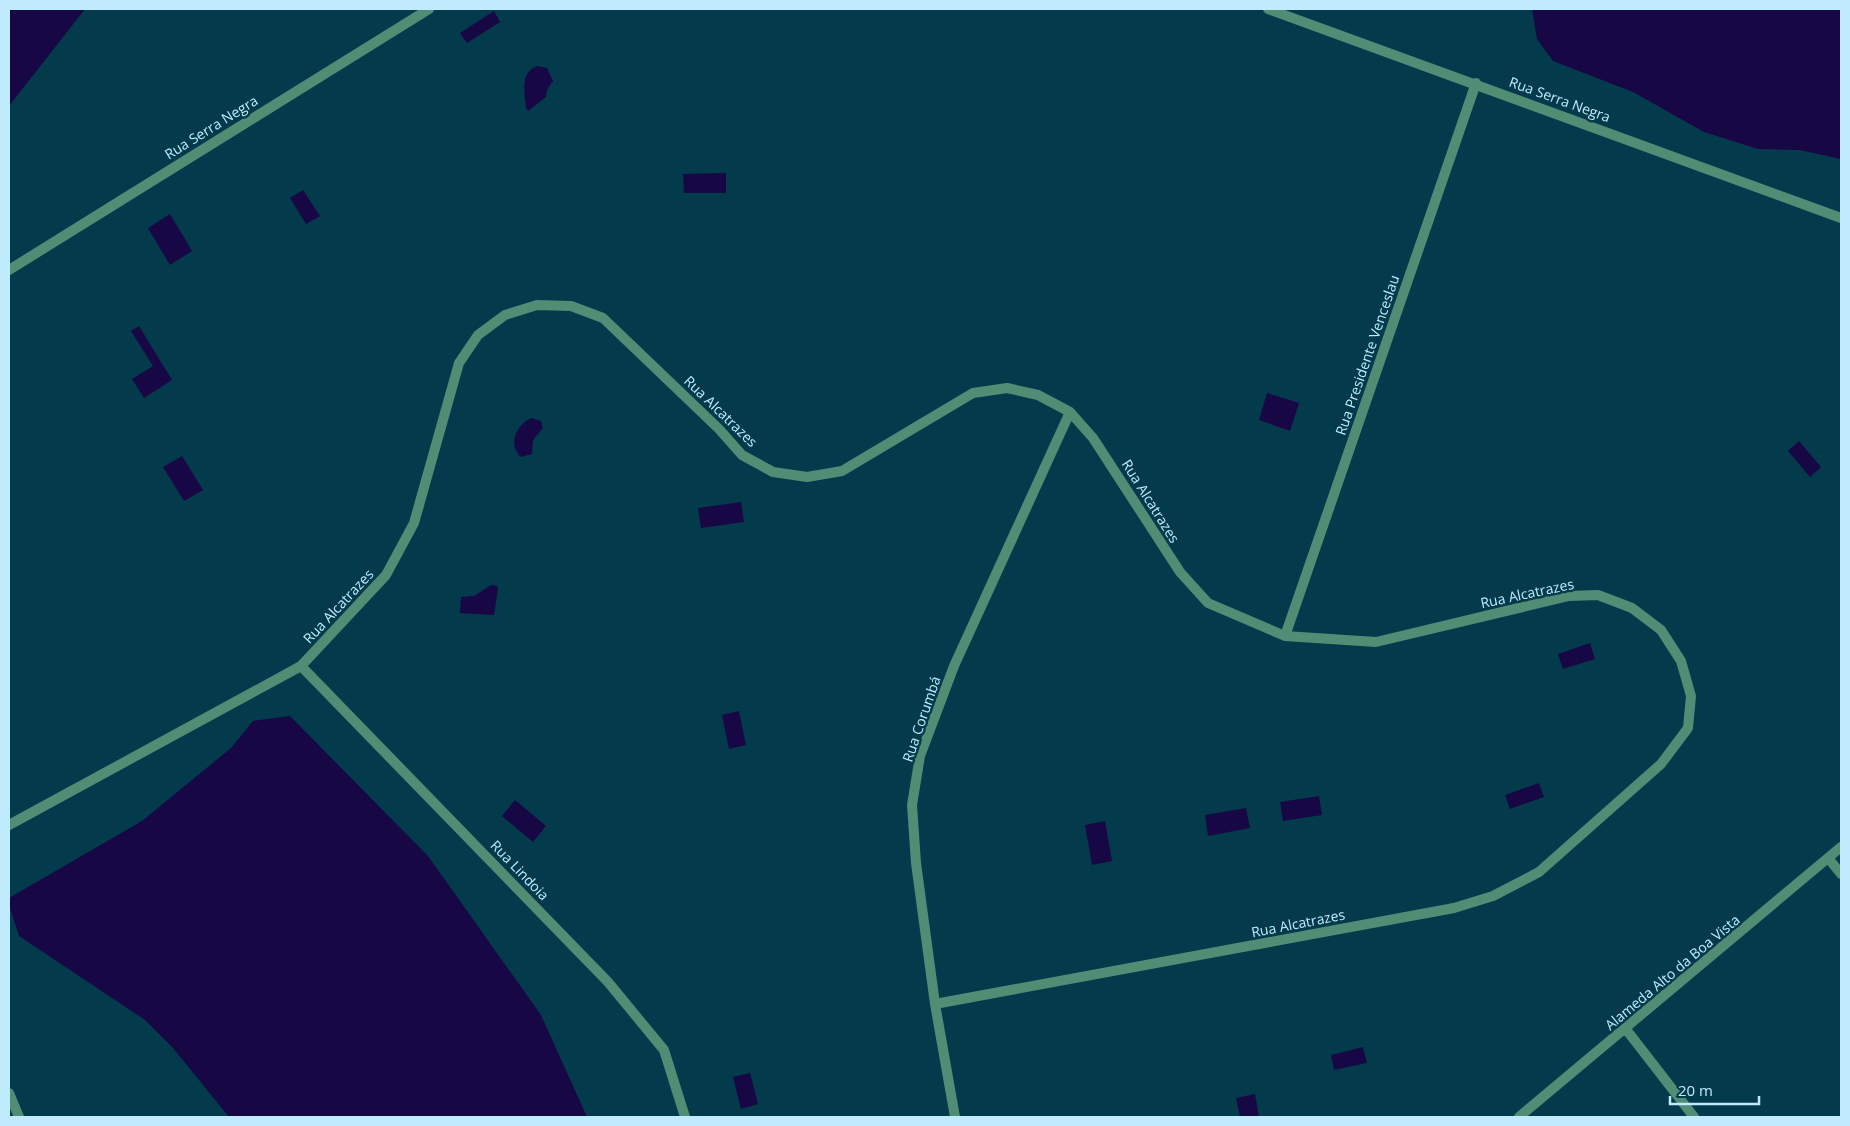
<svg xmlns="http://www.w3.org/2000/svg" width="1850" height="1126" viewBox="0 0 1850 1126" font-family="'Open Sans',sans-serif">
  <rect width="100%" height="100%" fill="#033b4c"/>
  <path fill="#170745" d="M9 9H85L9 106Z
    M1532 9H1841V159L1799 150 1758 149 1704 132 1633 92 1553 61 1537 39Z
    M494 11 500 22 467 43 460 33Z
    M537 66 547 68 553 81 547 90 546 97 528 111 526 108C525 93 519 73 537 66Z
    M726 173V193H684L683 174Z
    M303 190 320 216 306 224 290 198Z
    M170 214 192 251 170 265 148 228Z
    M139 326 172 380 144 398 132 379 153 366 131 331Z
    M1267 393 1299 403 1290 431 1259 420Z
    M532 418 541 421 543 428 533 440 532 454 521 457C507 445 517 423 532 418Z
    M1799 441 1821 467 1810 477 1788 451Z
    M182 456 203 490 184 501 163 467Z
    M741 502 744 522 701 528 698 508Z
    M491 585 497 586 498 589 494 615 460 613 461 597 474 596Z
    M1590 643 1595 659 1563 669 1558 654Z
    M739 711 746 745 729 749 722 715Z
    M290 716 428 856 541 1015 587 1117H229L173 1048 145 1020 19 936 9 905V898L142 821 231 748 253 721Z
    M1539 783 1544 797 1510 809 1505 795Z
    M1319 796 1322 815 1283 821 1280 802Z
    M515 800 546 826 533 842 502 816Z
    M1246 808 1250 828 1208 836 1205 815Z
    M1105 821 1112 861 1092 865 1085 825Z
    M1363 1047 1367 1063 1334 1070 1331 1055Z
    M750 1073 758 1104 741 1109 733 1077Z
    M1255 1094 1259 1117H1240L1236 1098Z"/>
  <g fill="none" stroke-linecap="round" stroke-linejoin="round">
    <path stroke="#518d74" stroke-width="10" d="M1268 9 1841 218
      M9 270 429 9
      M1285 636 1476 83
      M301 666 608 982 664 1050 685 1117
      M9 825 301 666 386 575 414 523 459 363 478 335 505 315 537 305 571 306 603 318 719 429 742 455 773 472 807 477 842 471 973 393 1007 388 1038 395 1070 412 1093 438 1180 572 1208 603 1285 636 1376 642 1569 596 1598 595 1632 608 1661 630 1681 661 1691 696 1688 728 1661 764 1539 872 1493 896 1454 908 935 1004
      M1829 859 1841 874
      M1625 1028 1694 1117
      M9 1093 19 1117
      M955 1117 935 1004 916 863 912 805 920 756 954 666 1070 412
      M1519 1117 1841 847"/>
  </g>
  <g text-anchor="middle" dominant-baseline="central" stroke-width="5" stroke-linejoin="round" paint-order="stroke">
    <g font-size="14" fill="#c0ebfc" stroke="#033b4c">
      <text transform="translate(1560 99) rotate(20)">Rua Serra Negra</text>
      <text transform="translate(211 127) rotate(-32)">Rua Serra Negra</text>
      <text transform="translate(1367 355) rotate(-71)">Rua Presidente Venceslau</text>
      <text transform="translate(721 411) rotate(44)">Rua Alcatrazes</text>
      <text transform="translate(1151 501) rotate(58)">Rua Alcatrazes</text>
      <text transform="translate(1527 593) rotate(-12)">Rua Alcatrazes</text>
      <text transform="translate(338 606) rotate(-47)">Rua Alcatrazes</text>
      <text transform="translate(921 719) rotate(-71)">Rua Corumbá</text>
      <text transform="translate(520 870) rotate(46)">Rua Lindoia</text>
      <text transform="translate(1298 923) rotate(-11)">Rua Alcatrazes</text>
      <text transform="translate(1672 972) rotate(-40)">Alameda Alto da Boa Vista</text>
    </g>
  </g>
  <rect width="1850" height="1126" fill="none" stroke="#c0ebfc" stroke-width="20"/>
  <path d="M1670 1096v8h89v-8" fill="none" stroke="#c0ebfc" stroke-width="2.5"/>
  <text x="1678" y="1096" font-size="15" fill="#c0ebfc" stroke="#033b4c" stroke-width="4" paint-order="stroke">20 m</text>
</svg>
